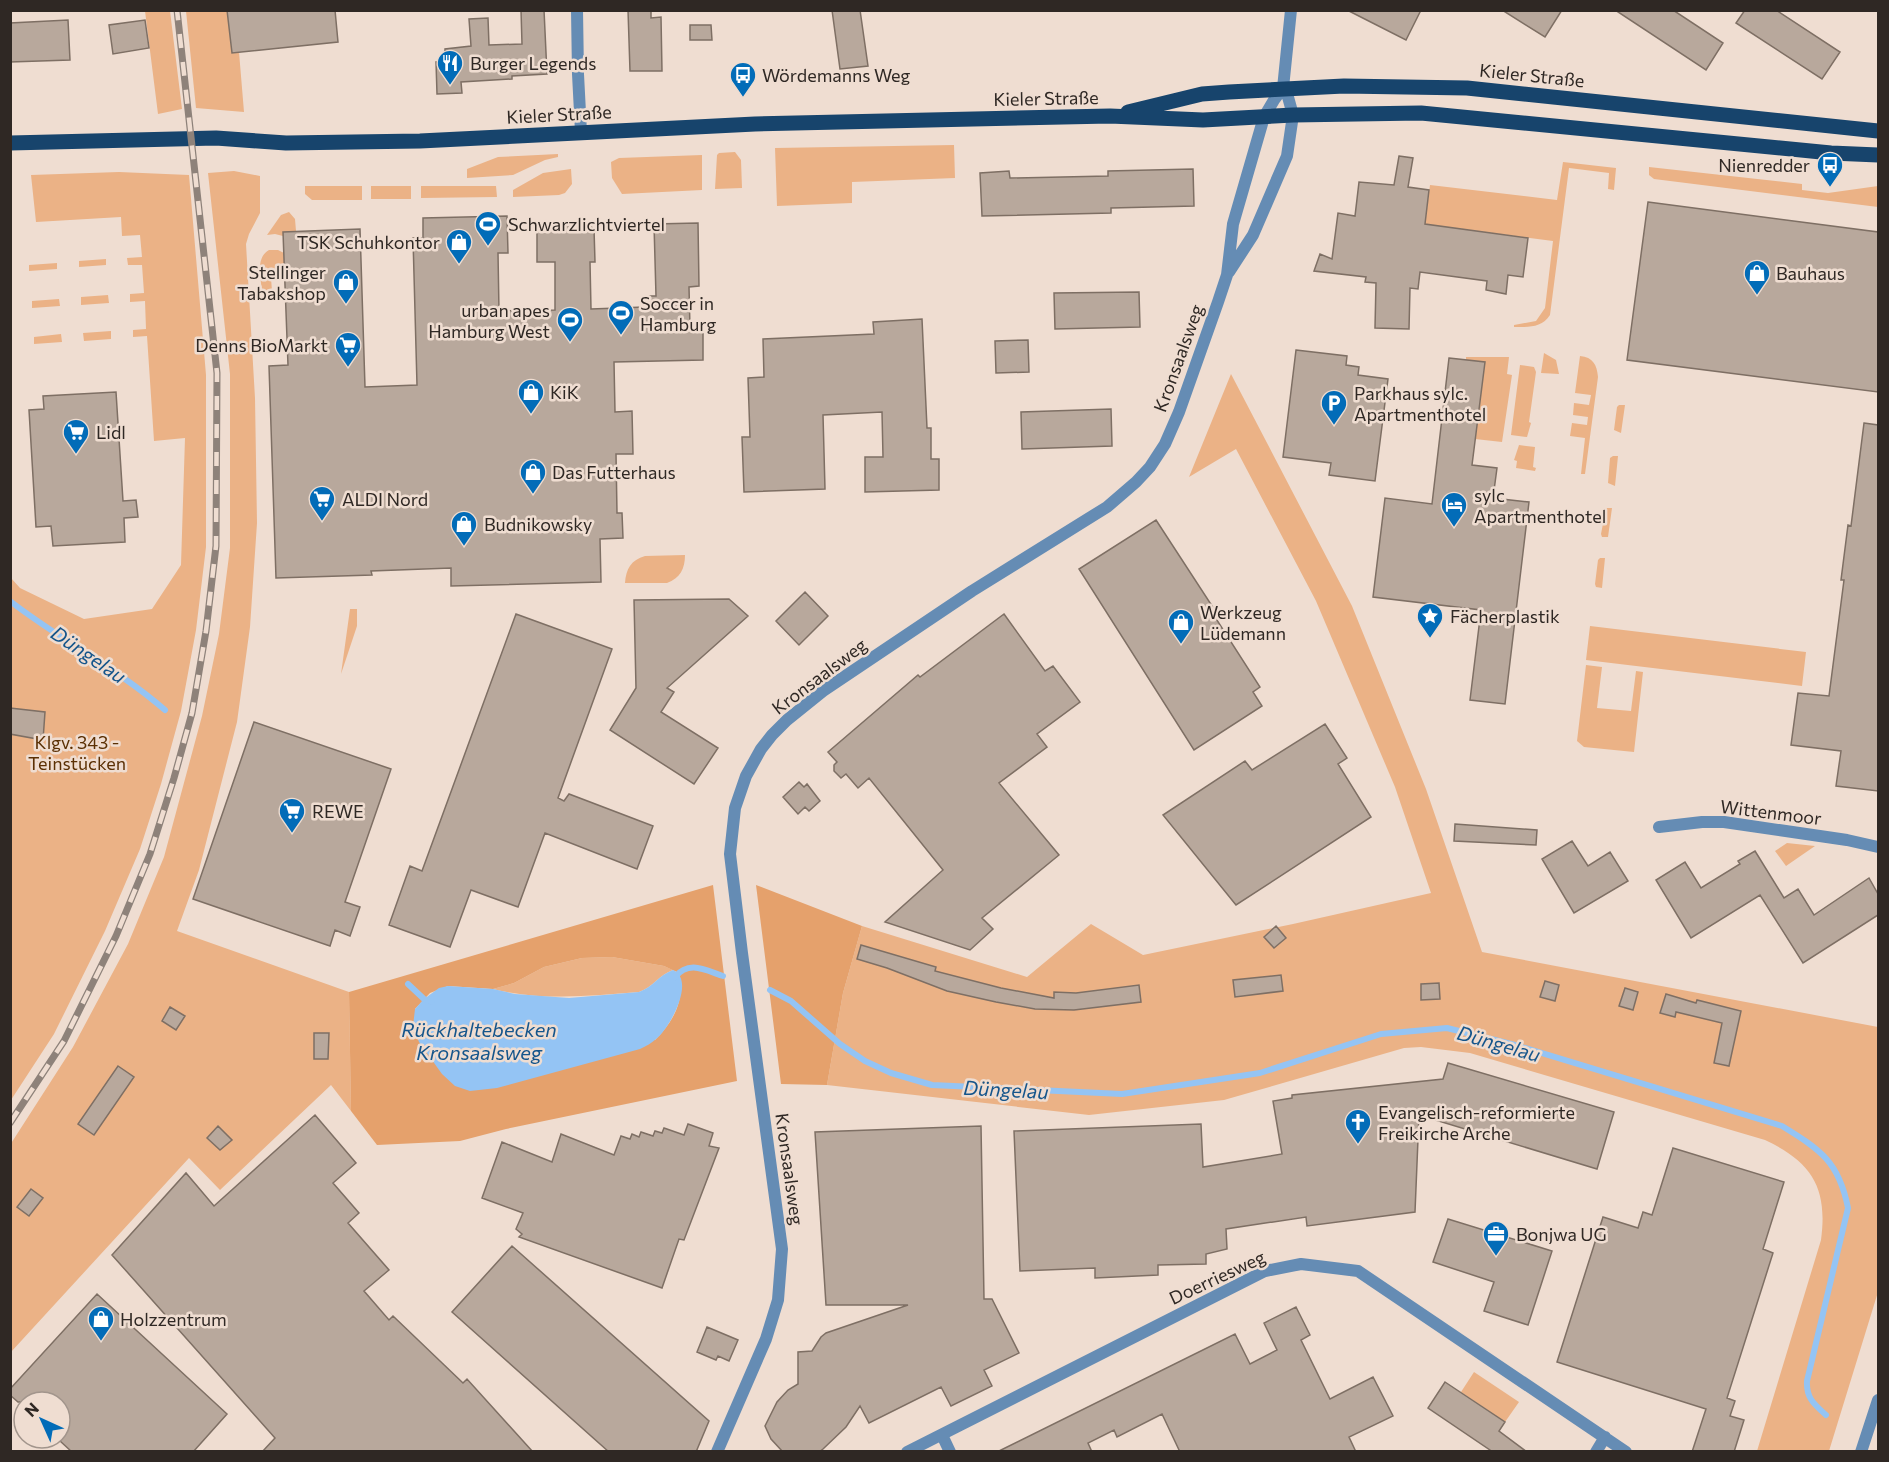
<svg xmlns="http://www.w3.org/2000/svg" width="1889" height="1462" viewBox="0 0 1889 1462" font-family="Commissioner,sans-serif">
  <rect width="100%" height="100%" fill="#efddd1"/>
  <path fill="#ebb286" d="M145 11H170L182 109 158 114Z
    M186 11H227L232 53 239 52 244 112 196 108Z
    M954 145 955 178 852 182V203L777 206 775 148Z
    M735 152 741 160 742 188 715 189 717 155 719 153Z
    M558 154V157L545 160 513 175 467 178V169L498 157Z
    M702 155V190L622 194 612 178 611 162 619 158Z
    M1563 162 1616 168 1614 190 1608 189 1609 173 1569 168 1550 315C1542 328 1528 327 1514 327V325L1536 321 1545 308 1553 241 1425 224 1430 185 1557 200Z
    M1649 167 1802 184V190L1828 193 1878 186V207L1654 179 1649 175Z
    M571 169 572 184 565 193 559 195 513 197V190L543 173Z
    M234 171 260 176V213L249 234 246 244 255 398 257 523 250 627 237 722 199 870 177 931 349 992 351 1111 331 1085 220 1190 189 1158 11 1352 10 1145 73 1047 128 944 164 857 202 716 219 634 230 548V374L208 173Z
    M119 172 189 175 206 375V547L196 630 181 711 161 784 140 849 105 931 54 1034 11 1100V578L20 588 84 619 152 609 181 565 185 438 154 441 147 336 133 337V330L146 329 145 301 130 302V294L144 293 142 265H128L127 258 142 257 140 235 122 236 121 217 36 222 31 175Z
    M305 186H362V200H312L305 194Z
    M371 186H411V199H371Z
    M421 186H496L497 197 421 198Z
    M289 212 295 219 296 231 283 232V236L275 234 267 235 281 215Z
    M269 250H278L284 253 285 277 271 278 272 291 262 292C261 278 255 258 269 250Z
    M106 259V265L79 267V261Z
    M57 263V269L29 271V265Z
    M108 295 109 303 81 305V297Z
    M59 299 60 306 32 308V301Z
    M111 331V339L84 341 83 333Z
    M61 334 62 342 34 344V337Z
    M1544 353 1556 360 1559 374 1541 373Z
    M1580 356C1593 357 1597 365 1598 377L1585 474H1581L1585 438 1570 436 1572 423 1587 425 1588 417 1573 415 1574 403 1589 405 1591 395 1575 393Z
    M1466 357H1509L1507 374 1512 375 1502 442 1475 439 1485 362 1466 360Z
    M1520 365 1534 367 1536 372 1529 422 1531 423 1527 437 1511 435Z
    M1231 374 1352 606 1426 789 1482 952 1878 1027V1292L1829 1451H1757L1821 1240C1828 1188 1812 1162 1765 1140L1470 1053 1421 1047 1404 1048 1224 1100 1089 1115 827 1085 843 993 862 926 1027 977 1091 924 1143 955 1293 924 1431 893 1395 787 1316 601 1236 449 1189 477Z
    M1619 405H1625L1621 433 1614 430 1617 407Z
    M1519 445 1535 447 1533 467 1536 468 1535 471 1516 468 1517 461 1514 460Z
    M1613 456H1618L1615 486 1608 483 1610 458Z
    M1606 508H1612L1608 537H1602L1601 534Z
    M685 555C685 569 680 578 667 583H625C626 569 631 560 645 556Z
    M1600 558H1605L1602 588 1596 587 1595 584 1598 560Z
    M350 609H357V626L341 674Z
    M1590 626 1806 652 1802 686 1586 660Z
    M1586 665 1602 667 1597 708 1631 711 1636 671 1643 672 1634 752 1584 747 1577 741Z
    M1787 843 1815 846 1786 866 1775 851Z
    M612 957 664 966 673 970C659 975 653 987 639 992 590 996 542 1001 493 989L514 983 544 967 582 958Z
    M1474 1372 1519 1402 1505 1422 1461 1392Z"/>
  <path fill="#e5a16c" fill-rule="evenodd" d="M713 885 737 1081 506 1129 460 1141 377 1145 351 1111 349 992ZM612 957 664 966 679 973C685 1000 674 1021 655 1040L415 1009 430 993 448 986 493 989 514 983 544 967 582 958Z
    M756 885 862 926 843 993 827 1085 781 1084Z"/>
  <path fill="#94c4f4" d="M673 970C696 980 670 1028 656 1039 652 1043 646 1046 640 1049L497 1088 470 1091 455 1086 442 1074 419 1042 413 1026 415 1009 424 999 439 988 448 986 493 989 515 994 569 998 639 992C653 987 659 975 673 970Z"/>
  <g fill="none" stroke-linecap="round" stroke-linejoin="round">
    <path stroke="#94c4f4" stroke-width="6" d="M10 601C60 640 117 668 165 710
      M675 977C689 960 705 970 723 976
      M408 984 424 999 432 1002
      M770 990 791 1001 840 1044 865 1061 891 1073 932 1085 1122 1094 1260 1073 1381 1034 1447 1028 1515 1045 1782 1126C1821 1150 1839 1162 1848 1208L1807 1381C1806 1398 1814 1404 1826 1415"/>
  </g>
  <path fill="#b8a89c" stroke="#7e6f64" stroke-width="1.5" d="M227 10H335L338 42 232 53Z
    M521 10H544L547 74 512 76V79L461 82 462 93 437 94 436 62 445 61V49L471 46 469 19 488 18 489 45 522 44Z
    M628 10H651V18L661 17 662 71H630Z
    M832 10H860L868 66 840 69Z
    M1347 10H1421L1406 40Z
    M1502 10H1562L1545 37Z
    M1615 10H1673L1723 43 1706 70Z
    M1745 10H1776L1840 52 1822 79 1736 23Z
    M68 20 70 60 10 62V23Z
    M145 20 149 48 113 54 109 25Z
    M690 25H711L712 40H690Z
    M1399 156 1413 158 1408 187 1429 190 1425 224 1528 238 1523 277 1508 275 1506 294 1486 290 1487 281 1420 272 1418 289 1410 288 1409 329 1375 328 1376 283 1365 282 1366 277 1314 271 1320 254 1332 259 1338 213 1355 216 1359 182 1394 185Z
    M1193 169 1194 206 1111 208V213L982 216 980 173 1009 171 1010 178 1108 176V171Z
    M1648 202 1878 232V392L1627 360Z
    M507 216 508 253H498L499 311 555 310V262H537V225L572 223V225L587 224 594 229 595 262H590L591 309 645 307V296H656L654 224 698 223 699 286 689 287 690 329H703V360L614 362 615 412 632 411 633 454H616L617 513H622L623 538 600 539 601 582 451 586V568L371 571 372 575 276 578 269 366 288 365 283 232 360 229 365 387 417 385 413 238H423V218Z
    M1139 292 1140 327 1055 329 1054 293Z
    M922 319 927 428H931V459H939V490L865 492V457H883L882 412 823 415 825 489 744 492 742 437H750L748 378 764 377 763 339 874 334 873 322Z
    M1028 340 1029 372 996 373 995 341Z
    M1296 350 1347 356 1346 365 1359 367 1358 375 1388 379 1375 481 1329 475 1331 463 1283 457Z
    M1449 358 1485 362 1472 465 1497 468 1493 498 1529 502 1505 704 1470 700 1481 610 1373 597 1385 498 1432 504Z
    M116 392 123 501 136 500 138 517 124 518 125 542 53 546 51 526 36 527 29 410 44 409 43 396Z
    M1111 409 1112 446 1022 449 1021 412Z
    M1864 423 1878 425V791L1836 786 1841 751 1791 745 1798 693 1829 696 1844 580H1841L1848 525 1851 526Z
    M1156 520 1216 612 1213 614 1260 687 1253 692 1262 706 1194 750 1079 569Z
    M805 592 828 616 799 645 776 621Z
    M729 599 748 616 667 688 674 692 661 712 718 748 694 784 610 730 636 688 634 600Z
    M516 614 612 649 558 798 564 801 569 794 653 826 637 869 545 833 518 907 471 890 450 947 389 925 410 866 422 871Z
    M1004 614 1045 671 1053 666 1080 702 1037 734 1047 747 999 783 1059 855 982 918 993 929 970 950 885 922 943 870 869 778 858 788 846 774 841 778 834 771V765L837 762 828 752 918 675 920 677Z
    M10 708 45 712 43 740 10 734Z
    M254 722 391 769 345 902 360 907 350 936 335 930 330 946 193 899Z
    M1325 724 1347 758 1338 764 1371 817 1236 905 1163 815 1245 761 1252 770Z
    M799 782 804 787 807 784 820 801 809 811 805 807 798 814 783 797Z
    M1455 824 1537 830 1536 845 1454 841Z
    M1572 841 1588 866 1610 852 1628 881 1574 913 1542 859Z
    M1755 851 1784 898 1798 889 1814 915 1869 878 1878 894V915L1803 963 1760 895 1691 938 1656 880 1685 862 1701 888 1740 864 1738 861Z
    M1276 926 1286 938 1274 948 1264 937Z
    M861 945 936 967 935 971 1001 988 1054 998V992L1076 993 1139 985 1141 1002 1074 1010 1035 1009 996 1002 947 991 887 968 857 959Z
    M1281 975 1283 991 1235 997 1233 980Z
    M1545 981 1559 985 1555 1001 1540 997Z
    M1439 983 1440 999 1421 1000V984Z
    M1625 988 1638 992 1633 1010 1619 1006Z
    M1666 994 1696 1003 1697 1000 1741 1011 1729 1066 1714 1063 1722 1023 1676 1012 1675 1017 1660 1013Z
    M170 1007 185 1016 176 1030 162 1021Z
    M314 1033H329L328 1059H314Z
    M1448 1063 1614 1112 1597 1169 1419 1115 1415 1212 1307 1226 1306 1217 1226 1229 1227 1249 1206 1254V1264L1158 1265V1275L1095 1278V1268L1020 1271 1014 1131 1201 1124 1203 1167 1282 1154 1273 1101 1292 1098V1095L1443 1079Z
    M118 1066 134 1077 94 1135 78 1124Z
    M315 1115 356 1163 333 1183 359 1213 348 1223 389 1270 364 1291 389 1320 393 1316 463 1383 467 1379 533 1452H262L275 1438 112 1255 186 1173 214 1206Z
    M688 1124 713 1133 709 1146 719 1148 684 1240 679 1239 662 1288 519 1237 522 1234 516 1229 523 1213 482 1198 502 1142 552 1162 561 1134 614 1155 621 1136 630 1139 632 1134 639 1137 641 1132 653 1136 655 1131 662 1133 664 1128 684 1135Z
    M218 1126 232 1140 220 1150 207 1138Z
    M981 1126 984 1299H992L1019 1353 984 1370 992 1386 951 1406 941 1387 869 1423 860 1406 846 1427 823 1449 819 1452H783L771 1439 765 1426 777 1402 788 1390 798 1384V1352L812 1351 821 1337 826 1333 908 1305H826L815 1132Z
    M1673 1148 1784 1182 1763 1249 1773 1253 1727 1398 1735 1401 1730 1416 1744 1420 1734 1452H1692L1706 1409 1557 1362 1603 1217 1638 1228 1643 1212 1652 1215Z
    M31 1189 43 1198 29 1216 17 1207Z
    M1448 1219 1552 1251 1528 1325 1484 1311 1494 1282 1433 1262Z
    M512 1246 709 1421 696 1452H609L452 1312Z
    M97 1294 227 1414 193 1452H72L60 1441V1402H18L10 1395V1389Z
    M1296 1307 1310 1335 1301 1340 1330 1399 1373 1377 1393 1416 1349 1437 1356 1452H1180L1162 1414 1117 1437 1114 1430 1088 1443 1092 1452H997L1235 1334 1250 1364 1277 1350 1264 1323Z
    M707 1327 738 1340 729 1361 718 1356 716 1360 697 1352Z
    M1445 1382 1505 1422 1499 1431 1527 1452H1493L1428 1408Z"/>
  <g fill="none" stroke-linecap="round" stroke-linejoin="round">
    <path stroke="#658cb4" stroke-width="12" d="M1283 88 1291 10
      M1229 272 1253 235 1287 156 1293 115 1288 97 1283 88
      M1659 827 1702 822H1724L1847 840 1878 847
      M942 1435 950 1452
      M717 1452 766 1339 778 1300 782 1249 742 953 730 854 735 808 746 776 761 749 772 735 787 720 823 691 972 591 1107 507 1136 482 1150 467 1165 444 1179 412 1218 302 1227 275 1233 224 1264 117 1274 100 1283 88
      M907 1452 1265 1271 1301 1264 1358 1271 1626 1452
      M1596 1452 1605 1437
      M1861 1452 1878 1400"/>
    <path stroke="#658cb4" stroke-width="12" d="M577 10 578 74 581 132"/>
    <path stroke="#17446c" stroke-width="15" d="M1128 112 1202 94 1229 92 1344 86 1467 88 1878 131
      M10 143 216 138 286 143 420 141 755 124 1110 116 1203 120 1293 115 1421 113 1831 153 1878 155"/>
    <g stroke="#8e827a" stroke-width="7">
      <path id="rail" d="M10 1123 64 1041 116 936 150 854 174 778 192 713 206 631 216 546 217 373 177 10"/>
    </g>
    <use href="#rail" stroke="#efddd1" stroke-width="4.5" stroke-dasharray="14" stroke-linecap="butt"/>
  </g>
  <defs>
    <g id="restaurant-pin" transform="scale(1.35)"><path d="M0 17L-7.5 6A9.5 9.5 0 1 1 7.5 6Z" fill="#026cb8" stroke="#efddd1"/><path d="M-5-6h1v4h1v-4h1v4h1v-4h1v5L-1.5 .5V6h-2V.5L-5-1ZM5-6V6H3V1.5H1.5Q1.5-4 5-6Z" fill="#fff"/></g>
    <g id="bus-pin" transform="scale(1.35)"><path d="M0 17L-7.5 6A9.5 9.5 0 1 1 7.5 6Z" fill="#026cb8" stroke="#efddd1"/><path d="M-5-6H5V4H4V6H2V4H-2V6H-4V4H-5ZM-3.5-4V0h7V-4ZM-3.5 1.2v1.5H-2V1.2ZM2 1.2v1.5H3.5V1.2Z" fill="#fff"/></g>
    <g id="stadium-pin" transform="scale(1.35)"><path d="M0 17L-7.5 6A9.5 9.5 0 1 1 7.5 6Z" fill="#026cb8" stroke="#efddd1"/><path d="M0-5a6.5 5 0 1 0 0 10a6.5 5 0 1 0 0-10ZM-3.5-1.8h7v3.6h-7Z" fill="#fff"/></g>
    <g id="shop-pin" transform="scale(1.35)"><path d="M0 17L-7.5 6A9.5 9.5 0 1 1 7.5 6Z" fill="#026cb8" stroke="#efddd1"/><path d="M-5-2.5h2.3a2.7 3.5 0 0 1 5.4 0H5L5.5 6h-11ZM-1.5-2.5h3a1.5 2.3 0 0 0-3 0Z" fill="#fff"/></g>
    <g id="supermarket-pin" transform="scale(1.35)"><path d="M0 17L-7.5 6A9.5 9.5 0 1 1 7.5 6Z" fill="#026cb8" stroke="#efddd1"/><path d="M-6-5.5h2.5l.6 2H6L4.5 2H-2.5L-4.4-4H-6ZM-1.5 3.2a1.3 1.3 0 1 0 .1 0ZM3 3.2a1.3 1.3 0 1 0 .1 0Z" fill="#fff"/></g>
    <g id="parking-pin" transform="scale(1.35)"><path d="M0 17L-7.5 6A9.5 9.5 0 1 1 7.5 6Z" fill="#026cb8" stroke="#efddd1"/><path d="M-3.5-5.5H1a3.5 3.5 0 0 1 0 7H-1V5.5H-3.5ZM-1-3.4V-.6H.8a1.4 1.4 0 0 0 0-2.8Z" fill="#fff"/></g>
    <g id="hotel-pin" transform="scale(1.35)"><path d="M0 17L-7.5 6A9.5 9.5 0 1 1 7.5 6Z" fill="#026cb8" stroke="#efddd1"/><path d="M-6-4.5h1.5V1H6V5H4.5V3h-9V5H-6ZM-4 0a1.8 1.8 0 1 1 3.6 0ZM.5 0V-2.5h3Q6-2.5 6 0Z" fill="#fff"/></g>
    <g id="sight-pin" transform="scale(1.35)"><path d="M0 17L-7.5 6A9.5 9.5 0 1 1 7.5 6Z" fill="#026cb8" stroke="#efddd1"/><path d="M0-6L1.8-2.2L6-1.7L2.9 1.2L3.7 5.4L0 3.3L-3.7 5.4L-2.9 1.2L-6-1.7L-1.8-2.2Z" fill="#fff"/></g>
    <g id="church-pin" transform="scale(1.35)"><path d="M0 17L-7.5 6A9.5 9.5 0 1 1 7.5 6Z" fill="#026cb8" stroke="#efddd1"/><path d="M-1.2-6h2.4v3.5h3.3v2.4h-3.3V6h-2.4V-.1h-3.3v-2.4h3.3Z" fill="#fff"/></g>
    <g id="office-pin" transform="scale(1.35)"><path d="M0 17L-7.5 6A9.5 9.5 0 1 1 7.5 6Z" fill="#026cb8" stroke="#efddd1"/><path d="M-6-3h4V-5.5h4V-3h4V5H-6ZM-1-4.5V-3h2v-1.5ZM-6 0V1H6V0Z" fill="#fff"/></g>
  </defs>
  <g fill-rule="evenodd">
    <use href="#restaurant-pin" x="450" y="63"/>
    <use href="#bus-pin" x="743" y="75"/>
    <use href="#bus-pin" x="1830" y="165"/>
    <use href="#stadium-pin" x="488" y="224"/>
    <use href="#shop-pin" x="459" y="242"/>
    <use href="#shop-pin" x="1757" y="273"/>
    <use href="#shop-pin" x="346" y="282"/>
    <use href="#stadium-pin" x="621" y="313"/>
    <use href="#stadium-pin" x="570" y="320"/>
    <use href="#supermarket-pin" x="348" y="345"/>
    <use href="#shop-pin" x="531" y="392"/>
    <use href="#parking-pin" x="1334" y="403"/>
    <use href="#supermarket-pin" x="76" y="432"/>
    <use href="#shop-pin" x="533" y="472"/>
    <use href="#supermarket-pin" x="322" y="499"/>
    <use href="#hotel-pin" x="1454" y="505"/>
    <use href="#shop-pin" x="464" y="524"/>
    <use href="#sight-pin" x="1430" y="616"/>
    <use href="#shop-pin" x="1181" y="622"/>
    <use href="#supermarket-pin" x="292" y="811"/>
    <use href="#church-pin" x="1358" y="1122"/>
    <use href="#office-pin" x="1496" y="1234"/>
    <use href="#shop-pin" x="101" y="1319"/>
  </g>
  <g text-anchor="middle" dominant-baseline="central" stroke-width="5" stroke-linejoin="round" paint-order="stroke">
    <g font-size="18" fill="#2f2824" stroke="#efddd1" text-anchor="start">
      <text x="470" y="63">Burger Legends</text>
      <text x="762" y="75">Wördemanns Weg</text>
      <text x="1810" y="165" text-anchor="end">Nienredder</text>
      <text x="508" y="224">Schwarzlichtviertel</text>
      <text x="440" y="242" text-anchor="end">TSK Schuhkontor</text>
      <text x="326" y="272" text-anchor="end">Stellinger<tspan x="326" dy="21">Tabakshop</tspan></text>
      <text x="1776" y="273">Bauhaus</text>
      <text x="640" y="303">Soccer in<tspan x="640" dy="21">Hamburg</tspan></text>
      <text x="550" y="310" text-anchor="end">urban apes<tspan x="550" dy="21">Hamburg West</tspan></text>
      <text x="328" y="345" text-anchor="end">Denns BioMarkt</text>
      <text x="550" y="392">KiK</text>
      <text x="1354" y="393">Parkhaus sylc.<tspan x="1354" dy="21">Apartmenthotel</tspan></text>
      <text x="96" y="432">Lidl</text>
      <text x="552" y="472">Das Futterhaus</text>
      <text x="1474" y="495">sylc<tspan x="1474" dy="21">Apartmenthotel</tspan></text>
      <text x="342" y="499">ALDI Nord</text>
      <text x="484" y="524">Budnikowsky</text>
      <text x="1200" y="612">Werkzeug<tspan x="1200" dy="21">Lüdemann</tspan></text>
      <text x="1450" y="616">Fächerplastik</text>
      <text x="312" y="811">REWE</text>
      <text x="1378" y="1112">Evangelisch-reformierte<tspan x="1378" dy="21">Freikirche Arche</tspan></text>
      <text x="1516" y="1234">Bonjwa UG</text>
      <text x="120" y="1319">Holzzentrum</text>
    </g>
    <g font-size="18" fill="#2f2824" stroke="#efddd1">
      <text transform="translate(1532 75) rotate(6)">Kieler Straße</text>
      <text transform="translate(1046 98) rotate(-1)">Kieler Straße</text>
      <text transform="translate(559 114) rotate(-3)">Kieler Straße</text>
      <text transform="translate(1178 358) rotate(-70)">Kronsaalsweg</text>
      <text transform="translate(819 676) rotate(-37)">Kronsaalsweg</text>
      <text transform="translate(1771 812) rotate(7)">Wittenmoor</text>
      <text transform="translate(790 1169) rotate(82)">Kronsaalsweg</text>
      <text transform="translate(1217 1277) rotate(-25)">Doerriesweg</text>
    </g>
    <g font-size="18" fill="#5b3004" stroke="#efddd1">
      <text x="77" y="742">Klgv. 343 -<tspan x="77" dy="21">Teinstücken</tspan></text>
    </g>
    <g font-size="20" font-style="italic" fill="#15558b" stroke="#efddd1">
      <text transform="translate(89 654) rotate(34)">Düngelau</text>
      <text x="479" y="1029">Rückhaltebecken<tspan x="479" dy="23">Kronsaalsweg</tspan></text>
      <text transform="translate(1499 1043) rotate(16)">Düngelau</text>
      <text transform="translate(1006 1089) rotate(3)">Düngelau</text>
    </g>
  </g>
  <rect width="1889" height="1462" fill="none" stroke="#2f2824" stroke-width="24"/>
  <g transform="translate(42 1420) rotate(315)"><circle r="28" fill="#efddd1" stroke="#a2958c" stroke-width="1.5"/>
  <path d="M0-4.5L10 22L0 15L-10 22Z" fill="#026cb8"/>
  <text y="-9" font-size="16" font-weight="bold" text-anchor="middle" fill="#2f2824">N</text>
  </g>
</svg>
